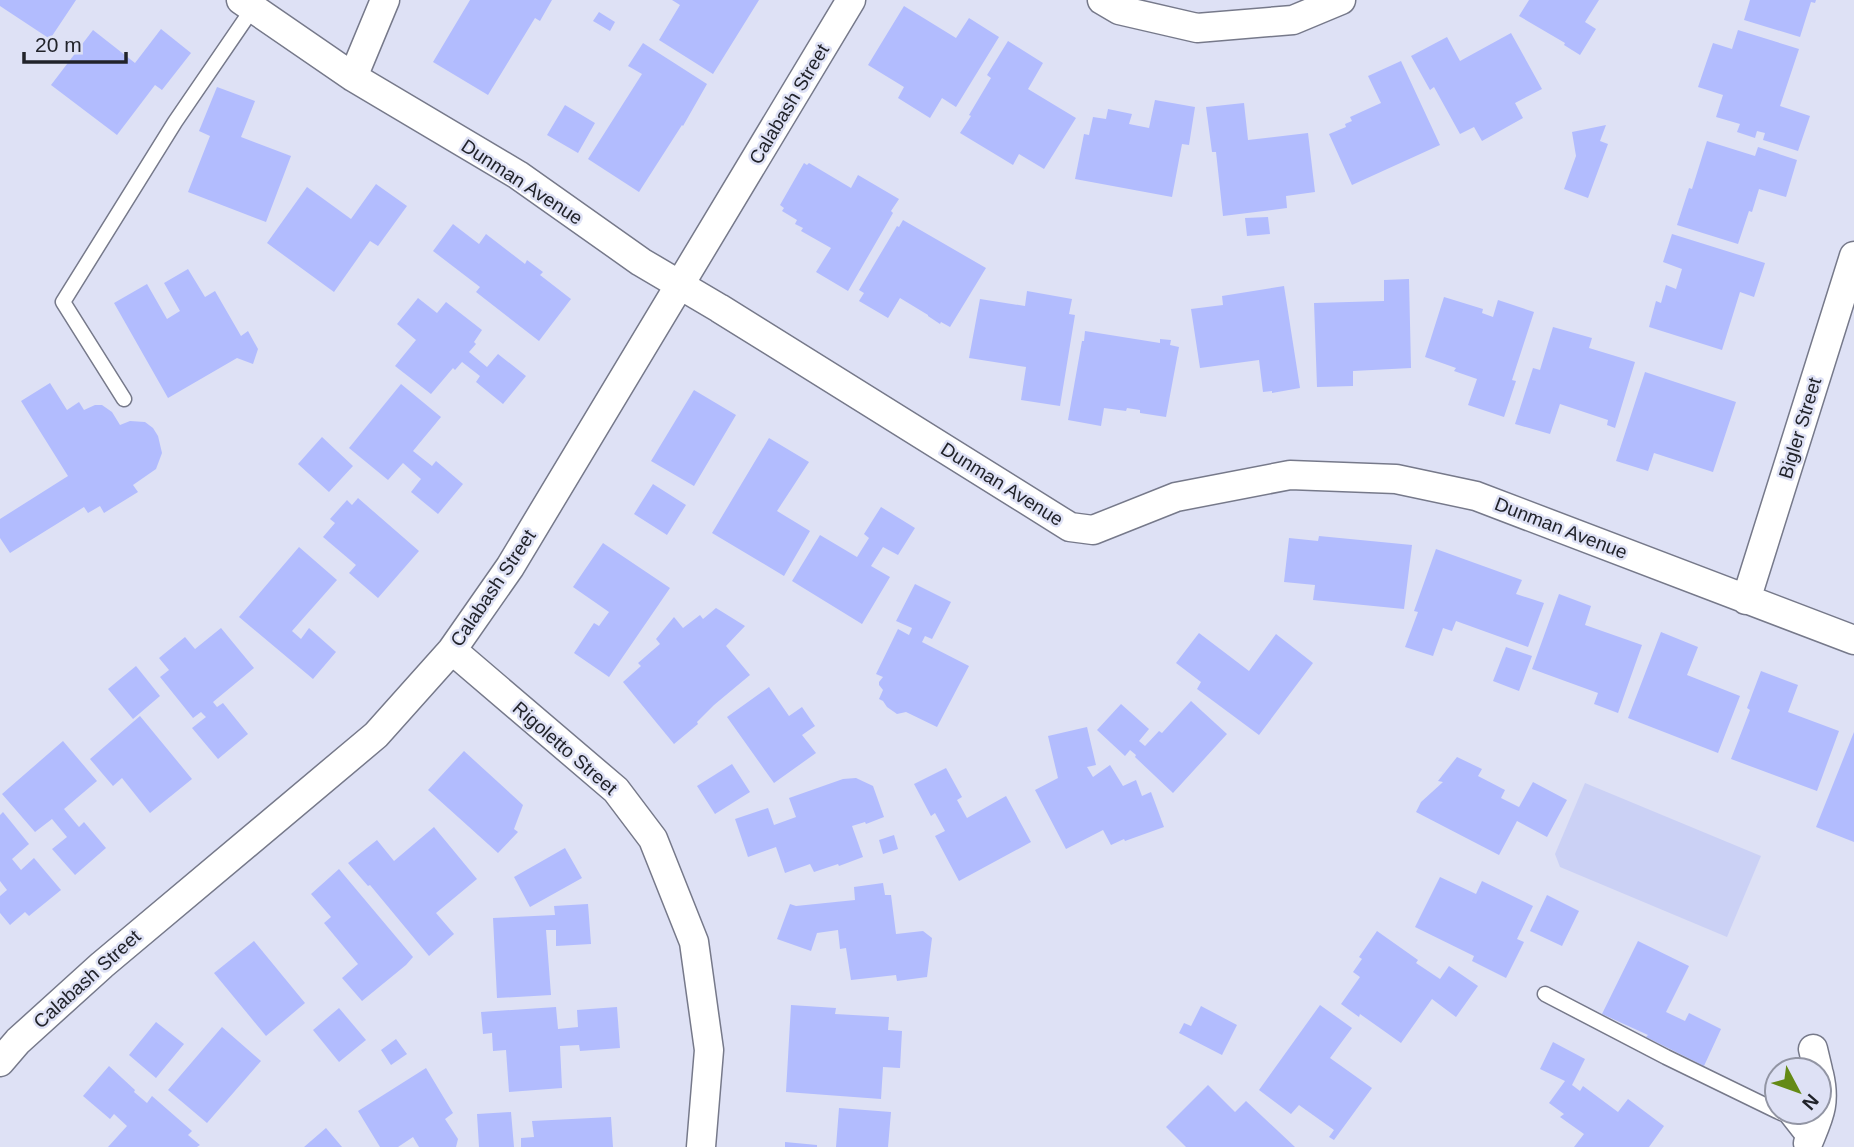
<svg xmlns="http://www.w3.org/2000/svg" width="1854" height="1147" viewBox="0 0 1854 1147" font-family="Helvetica,sans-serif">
  <rect width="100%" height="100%" fill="#dee1f5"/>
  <path fill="#cbd1f5" d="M1585 783 1761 856 1727 937 1560 867 1555 854Z"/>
  <path fill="#b2bcfe" d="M0 0H76L50 39 0 6Z
    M470 0H552L540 21 535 18 488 95 433 62Z
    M672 0H759L713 74 659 40 680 5Z
    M1529 0H1599L1585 22 1596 29 1580 55 1564 45 1565 43 1519 16Z
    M1750 0H1816L1815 3 1811 2 1800 37 1744 20Z
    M904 6 956 38 969 18 999 37 956 107 942 98 930 118 898 98 904 87 868 65Z
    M599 12 615 22 610 31 593 21Z
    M161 29 191 53 162 90 155 85 117 135 51 85 93 30 135 63Z
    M1738 30 1799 49 1780 106 1810 116 1798 151 1763 140 1765 133 1757 131 1755 138 1737 132 1740 124 1716 117 1723 95 1698 87 1713 43 1732 49Z
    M1511 33 1542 89 1515 103 1523 118 1482 141 1474 127 1460 134 1434 87 1430 90 1411 56 1447 37 1460 61Z
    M1008 41 1043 63 1028 89 1076 118 1044 169 1019 154 1013 165 960 133 971 116 969 115 991 78 987 75Z
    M643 43 707 84 683 126 682 125 639 192 588 159 642 74 628 66Z
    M1401 61 1440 145 1352 185 1329 134 1346 127 1345 124 1352 121 1350 117 1381 103 1368 76Z
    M217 87 255 101 241 137 291 156 266 222 188 192 210 136 199 131Z
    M1155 100 1195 107 1189 145 1182 144 1172 197 1075 179 1084 134 1089 135 1093 117 1106 119 1108 109 1132 114 1129 124 1149 128Z
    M1244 103 1248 140 1308 133 1315 192 1286 196 1287 208 1223 216 1216 152H1212L1206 107Z
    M565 105 595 123 578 153 547 135Z
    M1606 125 1600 141 1608 144 1588 198 1564 189 1576 156 1572 132Z
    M1707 141 1755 156 1758 147 1797 160 1786 197 1759 189 1752 212 1749 211 1738 244 1677 225 1689 188 1692 189Z
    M804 163 807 165 809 163 851 188 858 175 899 199 891 211 893 213 848 291 816 272 831 248 801 231 803 228 795 224 797 220 782 211 784 208 780 205Z
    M376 184 407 206 378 246 370 241 334 292 267 243 307 187 351 219Z
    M1268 217 1270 234 1247 236 1245 218Z
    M903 220 986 268 950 327 941 322 940 324 928 316V315L900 298 888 318 859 301 864 293 859 290 897 226 899 227Z
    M453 224 479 244 486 234 525 264 527 260 543 272 540 275 571 299 539 341 476 292 480 287 433 251Z
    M1672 234 1765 263 1754 297 1740 292 1722 350 1649 327 1656 301 1661 303 1666 285 1676 289 1682 269 1663 262Z
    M188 269 205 297 215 291 241 336 248 331 258 349 253 364 237 358 168 398 114 303 147 284 167 319 180 311 164 283Z
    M1409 279 1411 368 1353 371V386L1317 387 1314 303 1384 301V280Z
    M1284 286 1300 388 1272 393V391L1263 392 1259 360 1200 368 1191 309 1223 305 1222 296Z
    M1027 291 1072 299 1069 314 1075 315 1060 406 1021 400 1026 367 969 358 980 299 1025 306Z
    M1444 297 1483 309 1482 313 1493 317 1498 300 1534 312 1512 380 1516 381 1504 417 1468 405 1477 379 1454 371 1456 368 1425 357Z
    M418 298 437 313 446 302 482 330 474 342 476 344 469 352 487 367 498 354 526 376 503 404 476 382 480 376 462 362 455 370 453 368 431 394 395 366 416 340 397 324Z
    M1553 327 1592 338 1589 348 1635 362 1615 428 1607 425 1608 420 1560 404 1550 434 1515 424 1533 368 1540 370Z
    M1085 331 1160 343V339L1171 340 1170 345 1179 347 1166 417 1140 413V410L1127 408 1126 411 1104 408 1101 426 1068 420 1082 341H1084Z
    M1645 372 1736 402 1713 472 1654 453 1648 471 1616 461Z
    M50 383 67 410 79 402 84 410 95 405H102L112 412 120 425 130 421 145 422 153 428 158 436 162 453 156 469 133 485 138 492 104 513 100 506 88 513 84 507 10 553 0 538V519L68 476 21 401Z
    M401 384 441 417 413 451 432 466 436 461 463 484 438 514 411 492 421 479 403 463 388 480 349 448Z
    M694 390 736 415 694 486 651 461Z
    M322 437 353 466 329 492 298 464Z
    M769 438 809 462 777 511 810 531 784 576 712 533Z
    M653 484 686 505 667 535 634 514Z
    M358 498 419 551 378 598 349 573 356 565 323 537 335 523 330 519 347 500 352 505Z
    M881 507 915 528 898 555 883 547 871 566 890 577 862 624 792 581 820 535 857 557 869 538 864 534Z
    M1319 536 1412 545 1404 609 1313 600 1315 585 1284 582 1289 538 1318 541Z
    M603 543 670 588 609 677 574 653 594 623 599 626 609 612 573 587Z
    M299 547 337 580 292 631 301 639 309 628 336 652 313 679 239 617Z
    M1436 549 1522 580 1516 594 1544 603 1528 647 1456 621 1452 631 1443 628 1433 656 1405 647 1418 612 1414 611Z
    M915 584 951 602 932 639 925 636 922 642 969 666 937 727 906 712 897 714 887 707 883 701 879 699 883 690 879 685V682L883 677 876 674 898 629 909 635 912 628 896 621Z
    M1559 594 1591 606 1585 625 1642 645 1618 713 1594 704 1598 693 1532 669Z
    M716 608 745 626 726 646 750 675 714 705 697 722 698 724 674 744 623 682 641 666 638 663 660 644 656 639 674 617 683 628 700 615 703 619Z
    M221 628 254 668 213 702 217 707 223 703 248 734 218 759 192 728 206 717 201 712 193 718 160 677 169 670 159 658 185 637 195 649Z
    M1661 632 1698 647 1687 675 1740 696 1718 753 1628 718Z
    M1199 633 1249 671 1276 634 1313 663 1259 735 1197 689 1201 682 1176 663Z
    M1506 647 1532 656 1519 691 1493 681Z
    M136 666 160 696 133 719 108 689Z
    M1761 671 1798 685 1788 712 1839 731 1817 791 1731 759 1750 710 1747 708Z
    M769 687 789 716 802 707 815 726 802 735 816 753 774 783 727 717Z
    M1191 701 1227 734 1173 793 1135 757 1136 755 1130 750 1125 756 1097 730 1121 704 1149 729 1139 741 1145 746 1159 731 1162 733Z
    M140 716 192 779 150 813 122 778 113 786 90 759Z
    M1087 727 1096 765 1087 767 1093 777 1110 765 1123 786 1136 780 1142 796 1151 792 1164 827 1125 841 1124 839 1111 845 1103 830 1066 849 1035 790 1058 778 1048 736Z
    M1854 732V842L1816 827Z
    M63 741 97 781 64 809 79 827 84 822 106 848 75 875 52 849 67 837 52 819 35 832 2 794Z
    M464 751 523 805 514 829 518 832 498 853 428 790Z
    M1457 757 1482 769 1478 776 1505 790 1501 798 1519 807 1533 782 1567 800 1547 837 1517 821 1499 855 1416 812 1421 802 1443 782 1438 781Z
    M732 764 750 792 715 814 697 786Z
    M946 768 962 797 957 800 967 818 1006 796 1031 842 959 881 935 836 945 831 935 813 931 816 914 784Z
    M856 778 873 786 884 817 866 824 865 822 852 826 863 857 839 866 838 864 814 872 810 864 785 873 776 847 748 857 735 819 768 808 774 825 796 817 789 798 843 779Z
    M3 812 29 844 12 859 21 870 34 858 61 890 29 916 25 912 10 925 0 913V896L7 890 0 881V815Z
    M434 827 477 879 436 913 454 934 429 956 370 885 368 886 348 863 377 840 394 861Z
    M894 835 898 849 883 854 879 840Z
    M565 848 582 878 530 907 514 877Z
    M339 869 413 957 406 965 362 1001 342 978 358 964 324 923 331 917 311 894Z
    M1440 877 1476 894 1482 881 1533 906 1517 939 1524 942 1506 978 1472 961 1474 956 1415 927Z
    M883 883 885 895H891L896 934 923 931 932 938 927 977 897 981 896 975 851 980 846 948 840 949 838 930 817 933 811 951 777 939 790 904 796 906 855 900 854 887Z
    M1547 895 1579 911 1562 946 1530 931Z
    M588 904 591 944 556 946V930H546L551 995 497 998 493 918 555 915 554 906Z
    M1377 931 1418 960 1416 963 1440 979 1449 966 1478 986 1456 1017 1432 999 1401 1043 1360 1014 1359 1017 1341 1004 1360 977 1353 972 1362 959 1359 957Z
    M254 941 305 1003 266 1036 214 973Z
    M1638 941 1689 966 1666 1012 1685 1021 1689 1013 1721 1029 1704 1066 1646 1037 1648 1035 1602 1014Z
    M791 1005 836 1008 835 1014 889 1017 888 1030 902 1031 900 1068 883 1067 881 1099 786 1092Z
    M1320 1005 1352 1028 1330 1058 1372 1088 1334 1140 1329 1137 1334 1130 1299 1105 1291 1114 1259 1090Z
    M1201 1006 1237 1025 1222 1055 1179 1033 1184 1023 1191 1026Z
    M556 1007 558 1029 578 1027 577 1010 617 1007 620 1048 580 1051 579 1045 560 1046 562 1088 509 1092 506 1050 493 1051 492 1033 483 1034 481 1012Z
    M339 1008 366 1040 339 1062 313 1030Z
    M156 1022 184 1044 156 1078 129 1055Z
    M222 1027 261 1061 207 1123 168 1090Z
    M396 1039 407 1054 391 1065 381 1050Z
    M1553 1042 1585 1059 1572 1085 1580 1091 1583 1086 1618 1112 1628 1099 1664 1126 1649 1147H1574L1584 1134 1560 1117 1564 1114 1549 1103 1565 1081 1540 1069Z
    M109 1066 135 1090 134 1092 147 1103 152 1096 192 1131 188 1135 200 1145 197 1147H108L127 1126 114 1114 110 1119 83 1096Z
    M426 1068 453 1113 445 1119 458 1139 456 1147H419L413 1137 398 1147H380L358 1111Z
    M1208 1085 1235 1112 1246 1101 1295 1147H1186L1166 1127Z
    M839 1108 891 1112 888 1147H836Z
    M511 1112 514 1147H479L477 1114Z
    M611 1117 613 1147H521V1138L534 1137 532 1121Z
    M326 1128 342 1147H304Z
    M785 1142 817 1145V1147H785Z"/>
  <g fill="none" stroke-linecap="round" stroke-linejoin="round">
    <g stroke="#76798a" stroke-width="17">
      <path id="lane" d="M124 399 63 302 175 122 253 8
        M1545 994 1666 1057 1777 1111
        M1779 1112 1786 1115 1808 1143"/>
    </g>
    <g stroke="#76798a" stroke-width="31">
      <path id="street" d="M241 0 353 77 518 175 641 262 719 308 1070 527 1093 530 1176 497 1290 475 1396 479 1476 496 1854 640
        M1102 0 1119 10 1197 28 1293 20 1341 0
        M353 77 385 0
        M1746 600 1854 256
        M452 650 616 790 653 839 694 942 709 1050 701 1147
        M1813 1049 1818 1070
        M0 1062 18 1041 102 965 376 735 452 650 510 567 851 0
        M1808 1143C1819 1116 1826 1104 1819 1074"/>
    </g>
    <use href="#lane" stroke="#fff" stroke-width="14"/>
    <use href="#street" stroke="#fff" stroke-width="28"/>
  </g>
  <g text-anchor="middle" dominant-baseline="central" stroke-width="5" stroke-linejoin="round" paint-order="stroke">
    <g font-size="19" fill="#21232a" stroke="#dee1f5">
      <text transform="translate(789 104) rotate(-59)">Calabash Street</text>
      <text transform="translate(522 182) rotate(33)">Dunman Avenue</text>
      <text transform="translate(1800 428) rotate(-73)">Bigler Street</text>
      <text transform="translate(1002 484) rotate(32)">Dunman Avenue</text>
      <text transform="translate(1561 528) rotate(21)">Dunman Avenue</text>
      <text transform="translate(493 588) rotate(-56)">Calabash Street</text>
      <text transform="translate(565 748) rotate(41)">Rigoletto Street</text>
      <text transform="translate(87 979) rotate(-42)">Calabash Street</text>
    </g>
  </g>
  <g transform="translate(1798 1091) rotate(131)"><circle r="33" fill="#dee1f5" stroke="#9295a4" stroke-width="2"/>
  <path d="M0-5L12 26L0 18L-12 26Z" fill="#648a15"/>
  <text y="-10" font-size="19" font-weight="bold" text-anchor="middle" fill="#21232a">N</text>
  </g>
  <path d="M24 52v10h102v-10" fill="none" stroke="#21232a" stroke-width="3.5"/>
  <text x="35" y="52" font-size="21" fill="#21232a" stroke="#dee1f5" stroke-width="5" paint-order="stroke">20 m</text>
</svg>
